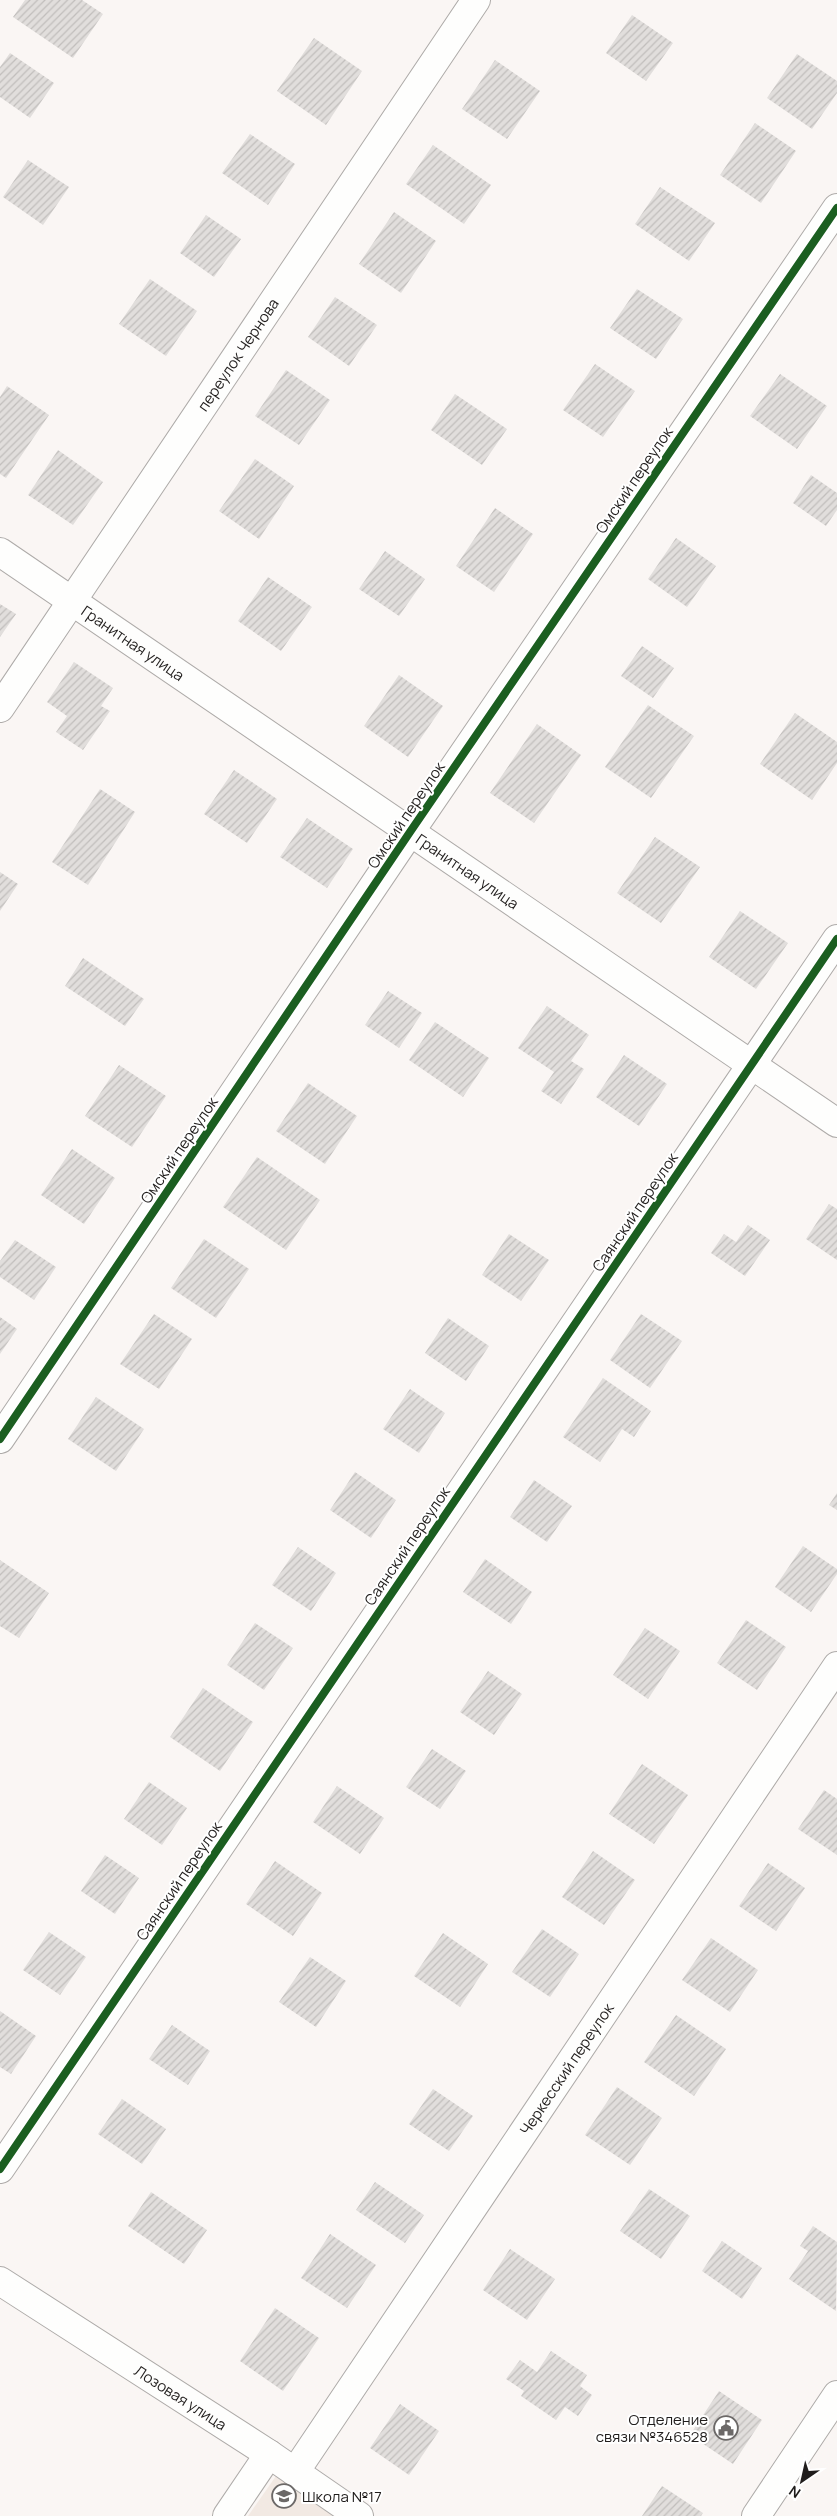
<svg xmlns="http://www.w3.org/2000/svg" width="837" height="2516" viewBox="0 0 837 2516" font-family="Manrope,sans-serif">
  <defs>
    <pattern id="building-hatch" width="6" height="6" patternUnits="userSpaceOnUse" patternTransform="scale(1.25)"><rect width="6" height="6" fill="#e1dedc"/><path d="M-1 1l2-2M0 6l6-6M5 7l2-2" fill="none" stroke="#c1bebc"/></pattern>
  </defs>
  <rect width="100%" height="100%" fill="#faf6f4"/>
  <path fill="#f2e9e3" d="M276 2476 335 2516H248Z"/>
  <path fill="url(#building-hatch)" d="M25 0H82L103 14 73 58 13 17Z
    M632 15 673 43 646 81 606 53Z
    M314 38 362 71 326 125 277 91Z
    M10 53 54 83 30 118 0 97V67Z
    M797 54 837 81V93L812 129 767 98Z
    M495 60 540 91 507 139 462 109Z
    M755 123 796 151 761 203 720 175Z
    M250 134 295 164 268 205 222 173Z
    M433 145 491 185 464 224 406 184Z
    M28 160 69 187 43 225 3 197Z
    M660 187 715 223 689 261 635 224Z
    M394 212 436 241 401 293 359 264Z
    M206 215 241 239 214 277 180 253Z
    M150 279 197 311 166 356 119 324Z
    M637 289 683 319 656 359 610 328Z
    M335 297 377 325 349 366 308 337Z
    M595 364 635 391 603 437 563 410Z
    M286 370 330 400 299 445 255 416Z
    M780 374 827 406 797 449 750 416Z
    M7 386 49 415 6 478 0 474V397Z
    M455 394 507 429 482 465 431 430Z
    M58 450 103 482 73 525 28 495Z
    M255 459 294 486 259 539 219 511Z
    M811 475 837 493V510L826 526 793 503Z
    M495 508 533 534 494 592 456 566Z
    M676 538 716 566 687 607 648 579Z
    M385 551 425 579 399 616 359 589Z
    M268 577 312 607 281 651 238 621Z
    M0 604 16 614 0 637Z
    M642 646 674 668 653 698 621 676Z
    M74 662 113 688 101 706 110 711 83 750 56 732 67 716 47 702Z
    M399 675 443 706 408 757 364 726Z
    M648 705 694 736 651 798 605 767Z
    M795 713 837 742V763L812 800 760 764Z
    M537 724 581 755 534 823 490 793Z
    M234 770 277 799 247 843 204 814Z
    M100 789 135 812 88 885 52 862Z
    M307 818 353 849 327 888 280 857Z
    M655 837 700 867 661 923 617 893Z
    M0 872 18 884 0 911Z
    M740 911 788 943 756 989 709 957Z
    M83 958 144 999 125 1026 65 986Z
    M388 991 422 1013 399 1048 365 1025Z
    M547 1006 589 1035 571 1061 584 1069 561 1104 541 1091 554 1072 518 1048Z
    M435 1022 489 1058 463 1097 409 1060Z
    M624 1055 667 1084 639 1126 596 1097Z
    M119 1065 166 1096 132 1147 85 1116Z
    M308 1083 357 1116 325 1164 276 1131Z
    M72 1149 115 1178 84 1224 41 1195Z
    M257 1157 320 1200 286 1250 223 1207Z
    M829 1204 837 1209V1260L806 1239Z
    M748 1225 770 1240 745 1276 711 1253 724 1234 736 1242Z
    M509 1234 549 1260 521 1301 482 1275Z
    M204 1239 249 1269 216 1318 171 1288Z
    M15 1240 56 1267 34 1300 0 1277V1261Z
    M154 1314 192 1339 159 1389 120 1364Z
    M641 1314 682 1341 650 1388 610 1360Z
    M0 1317 17 1329 0 1354Z
    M448 1318 489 1346 466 1381 425 1353Z
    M603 1378 651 1411 634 1437 622 1429 600 1462 563 1437Z
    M410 1389 445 1413 419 1453 383 1429Z
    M96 1397 144 1429 116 1471 68 1439Z
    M355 1472 396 1500 371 1538 330 1510Z
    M534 1480 572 1506 547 1542 510 1517Z
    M837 1493V1510L829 1505Z
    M803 1546 837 1569V1574L811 1612 775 1587Z
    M298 1547 336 1573 311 1611 272 1585Z
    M485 1559 532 1592 511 1624 463 1592Z
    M0 1560 49 1593 19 1638 0 1626Z
    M746 1620 786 1647 757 1690 717 1663Z
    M255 1623 293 1648 264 1690 227 1665Z
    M645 1628 680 1651 648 1699 613 1675Z
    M488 1671 522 1694 494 1735 460 1712Z
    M203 1688 253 1722 220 1771 170 1737Z
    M432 1749 466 1771 440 1809 406 1787Z
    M642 1764 688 1795 654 1844 609 1814Z
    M149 1782 187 1808 162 1845 124 1819Z
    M337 1786 384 1818 360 1854 313 1822Z
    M824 1790 837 1799V1855L798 1829Z
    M593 1851 635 1880 604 1925 562 1897Z
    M105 1855 139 1878 115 1914 81 1891Z
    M275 1861 322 1893 293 1936 246 1904Z
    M768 1863 805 1888 776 1931 739 1906Z
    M542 1929 579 1954 550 1997 512 1972Z
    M49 1932 86 1957 60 1995 23 1970Z
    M443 1933 488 1964 460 2007 414 1976Z
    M711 1938 758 1970 730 2012 682 1980Z
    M310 1957 346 1981 316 2027 279 2002Z
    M0 2011 36 2036 11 2074 0 2067Z
    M676 2015 726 2049 694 2096 644 2062Z
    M172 2025 210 2051 188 2085 149 2059Z
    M617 2087 662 2118 630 2165 585 2135Z
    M433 2089 473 2116 449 2151 409 2124Z
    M122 2099 166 2129 142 2164 98 2134Z
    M375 2182 424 2215 405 2243 356 2210Z
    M649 2189 690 2216 661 2259 620 2231Z
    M151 2192 207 2230 184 2264 128 2226Z
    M813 2226 837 2242 836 2311 789 2279 808 2251 800 2246Z
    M330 2234 376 2265 347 2308 301 2278Z
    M722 2241 762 2268 742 2299 702 2271Z
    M510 2249 555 2279 527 2320 483 2290Z
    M275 2308 319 2338 283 2391 240 2361Z
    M551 2351 587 2375 580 2386 592 2395 578 2416 565 2407 556 2420 521 2396 524 2391 506 2379 520 2360 537 2372Z
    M719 2391 762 2420 733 2464 690 2435Z
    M400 2404 439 2431 409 2475 370 2448Z
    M662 2486 703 2513 701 2516H642Z"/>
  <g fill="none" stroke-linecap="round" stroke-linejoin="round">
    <g stroke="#aeaba9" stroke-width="30">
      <g id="street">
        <path id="s1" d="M0 552 837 1123"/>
        <path id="s2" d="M0 708 476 0"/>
        <path d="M0 1439 410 832 837 208"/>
        <path d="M0 2169 837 939"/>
        <path id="s3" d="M0 2281 269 2454 359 2516"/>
        <path id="s4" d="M295 2472 837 1666"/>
        <path d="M227 2516 269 2454"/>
        <path d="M756 2516 837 2395"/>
      </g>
    </g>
    <use href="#street" stroke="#fefefd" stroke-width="28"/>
    <g stroke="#fff" stroke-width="11">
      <path id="cycleway" d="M0 1439 410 832 837 208
        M0 2169 837 939"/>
    </g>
    <use href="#cycleway" stroke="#1b5e20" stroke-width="8"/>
  </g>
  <defs>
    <g id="civic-ring" transform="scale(1.25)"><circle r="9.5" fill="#fff" stroke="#6c6968" stroke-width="1.5"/><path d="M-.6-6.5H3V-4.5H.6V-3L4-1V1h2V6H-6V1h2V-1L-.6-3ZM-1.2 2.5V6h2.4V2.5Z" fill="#6c6968"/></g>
    <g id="school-ring" transform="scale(1.25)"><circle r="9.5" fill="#fff" stroke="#6c6968" stroke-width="1.5"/><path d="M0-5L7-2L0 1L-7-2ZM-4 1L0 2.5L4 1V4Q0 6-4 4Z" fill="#6c6968"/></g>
  </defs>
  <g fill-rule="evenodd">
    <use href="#civic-ring" x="726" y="2428"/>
    <use href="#school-ring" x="284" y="2496"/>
  </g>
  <g text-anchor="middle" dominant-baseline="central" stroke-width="4" stroke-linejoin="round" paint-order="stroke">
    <g font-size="15" fill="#201d1c" stroke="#fff">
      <text stroke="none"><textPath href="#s2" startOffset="426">переулок Чернова</textPath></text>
      <text transform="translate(634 480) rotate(-56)">Омский переулок</text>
      <text stroke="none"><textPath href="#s1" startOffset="161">Гранитная улица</textPath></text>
      <text transform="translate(406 815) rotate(-56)">Омский переулок</text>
      <text stroke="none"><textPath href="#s1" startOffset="566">Гранитная улица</textPath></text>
      <text transform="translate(179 1150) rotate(-56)">Омский переулок</text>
      <text transform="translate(635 1212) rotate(-56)">Саянский переулок</text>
      <text transform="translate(407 1546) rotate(-56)">Саянский переулок</text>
      <text transform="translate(179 1881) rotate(-56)">Саянский переулок</text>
      <text stroke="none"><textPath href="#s4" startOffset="486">Черкесский переулок</textPath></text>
      <text stroke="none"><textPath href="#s3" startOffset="215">Лозовая улица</textPath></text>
    </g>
    <g font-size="15" fill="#201d1c" stroke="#fff" text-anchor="end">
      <text x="708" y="2419">Отделение<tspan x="708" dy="17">связи №346528</tspan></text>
      <text x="302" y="2496" text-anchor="start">Школа №17</text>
    </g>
  </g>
  <g transform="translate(802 2481) rotate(214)" stroke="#ffffff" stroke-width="4" paint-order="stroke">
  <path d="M0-4L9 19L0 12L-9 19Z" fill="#201d1c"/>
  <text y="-8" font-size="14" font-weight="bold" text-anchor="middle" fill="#201d1c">N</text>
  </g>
</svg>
